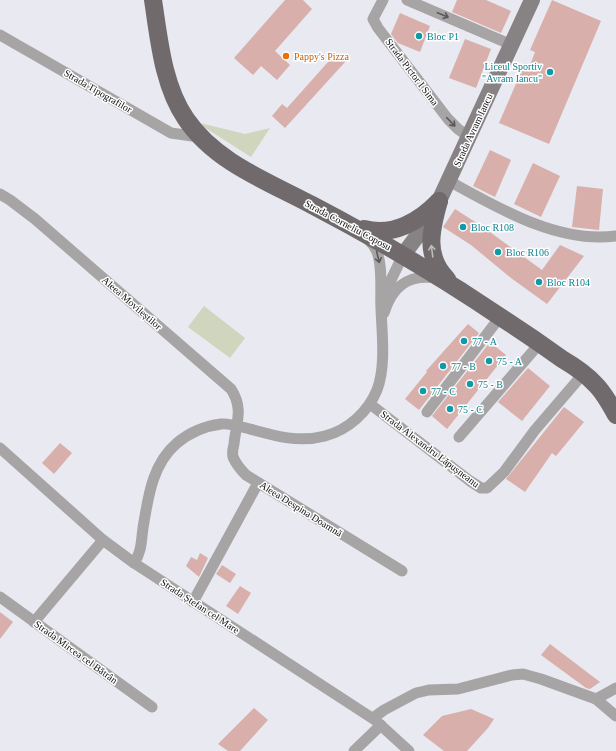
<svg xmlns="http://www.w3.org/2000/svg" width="616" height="751" font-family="Georgia,serif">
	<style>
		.green { fill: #cfd6bd }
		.building { fill: #d8afab }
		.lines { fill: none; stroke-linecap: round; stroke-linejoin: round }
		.street { stroke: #a7a4a5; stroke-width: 11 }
		.secondary { stroke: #878284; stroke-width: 16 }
		.primary { stroke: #706a6c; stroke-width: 18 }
		.oneway { stroke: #5a585a }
		.oneway2 { stroke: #bfbcbd }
		.culture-dot { fill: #0f9aa8; stroke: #fff; stroke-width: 1.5 }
		.food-dot { fill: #e8710a; stroke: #fff; stroke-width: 1.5 }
		.labels { text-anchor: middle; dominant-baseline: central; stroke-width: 3; stroke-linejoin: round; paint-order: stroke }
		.culture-label { font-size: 10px; fill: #0d838f; stroke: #fff; text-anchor: start }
		.food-label { font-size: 10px; fill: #c56008; stroke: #fff; text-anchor: start }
		.street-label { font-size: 10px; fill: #0c0c0e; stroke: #fff }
	</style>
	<rect width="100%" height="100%" fill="#e9e9f1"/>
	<g class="green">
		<polygon points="196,122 245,134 270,128 251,157"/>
		<polygon points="204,306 245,338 230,358 188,327"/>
	</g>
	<g class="building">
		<polygon points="285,0 303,0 312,9 275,51 290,65 277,80 261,66 253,75 234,58"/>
		<polygon points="457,0 486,0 511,11 501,33 452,12"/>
		<polygon points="552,0 601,21 549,144 499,123 525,63 530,65 535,52 530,50"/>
		<polygon points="400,13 430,26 420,52 398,43 391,34"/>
		<polygon points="465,39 491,49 476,88 449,78"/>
		<polygon points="336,53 346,61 285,128 272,116 282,104 287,108"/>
		<polygon points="490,150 511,160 495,197 473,186"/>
		<polygon points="533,163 560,176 541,217 514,204"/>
		<polygon points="577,186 603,189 599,230 572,227"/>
		<polygon points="455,209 483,227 542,270 560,245 584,256 547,304 511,278 471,245 443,227"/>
		<polygon points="468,324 479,333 419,410 405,399 427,372 426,371"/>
		<polygon points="490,342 506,355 447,429 432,416"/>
		<polygon points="528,368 550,386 522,421 498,402"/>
		<polygon points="564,407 584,422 556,456 552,453 525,492 506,479"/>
		<polygon points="60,443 72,453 54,474 42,463"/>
		<polygon points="200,553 208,558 199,577 186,566 191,557 197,560"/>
		<polygon points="222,565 236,574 230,583 216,574"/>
		<polygon points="240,586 251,593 238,614 226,606"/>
		<polygon points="0,612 13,622 0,639"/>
		<polygon points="550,644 600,682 590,689 586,688 541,655"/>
		<polygon points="254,708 268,720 240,751 228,751 218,744"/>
		<polygon points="471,709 494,719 488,728 467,751 444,751 423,735 442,716"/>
	</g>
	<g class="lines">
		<g class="street">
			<polyline points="383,0 373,19 378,28 448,119 458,129 469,137"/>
			<polyline points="407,0 512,45"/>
			<polyline points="0,35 171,133 199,137"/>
			<path d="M449,181c49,27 109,63 167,55"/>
			<path d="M0,194l10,6 25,19 196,170c13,20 5,34 3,55 -1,4 -2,9 -1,13 3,7 8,13 13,18l156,96"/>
			<polyline points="385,299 390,282 403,255"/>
			<path d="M384,313c8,-26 23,-39 52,-35"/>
			<polyline points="370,404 470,481 481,488 487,488 504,472 535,430 583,374"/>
			<polyline points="427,412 500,317"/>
			<polyline points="459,437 540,343"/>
			<polyline points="0,448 103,540 134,563 375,720 409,751"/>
			<path d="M134,563c8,-12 7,-21 9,-35 5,-30 9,-64 34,-85 12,-10 28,-17 44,-19 9,-1 20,3 29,5 25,7 49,14 75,7 23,-6 43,-24 52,-46 9,-23 5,-57 4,-81 -1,-17 2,-42 -4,-57 -2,-5 -5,-9 -9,-13"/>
			<polyline points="0,597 152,707"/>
			<polyline points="193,602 258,483"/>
			<polyline points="34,622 103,540"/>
			<polyline points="596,699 616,688"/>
			<polyline points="373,718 384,710 416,693 429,690 458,689 512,675 523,674 541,679 596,699 616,716"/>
			<polyline points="354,751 381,725"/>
		</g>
		<polyline class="secondary" points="403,255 421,231 439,201 532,0"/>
		<g class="primary">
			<path d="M153,0c6,39 10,86 33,119 29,43 81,62 126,86 67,35 131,73 193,115 20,13 39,26 57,39 12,7 25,16 34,26 8,8 14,19 20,30"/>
			<path d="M439,201c-8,28 -15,55 8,78"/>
			<path d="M364,229c29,8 56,-8 75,-28"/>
		</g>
	</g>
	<defs><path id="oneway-shaft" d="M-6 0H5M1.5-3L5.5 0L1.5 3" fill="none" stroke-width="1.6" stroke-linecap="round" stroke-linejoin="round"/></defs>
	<g class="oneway">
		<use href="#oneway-shaft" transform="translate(443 15) rotate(23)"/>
		<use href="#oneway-shaft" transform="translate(451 122) rotate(46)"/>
		<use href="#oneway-shaft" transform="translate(378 257) rotate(76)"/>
	</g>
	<use class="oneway2" href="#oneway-shaft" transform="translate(432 251) rotate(-98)"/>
	<g class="culture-dot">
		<circle cx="419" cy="36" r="4"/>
		<circle cx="550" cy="72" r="4"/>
		<circle cx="463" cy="227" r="4"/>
		<circle cx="498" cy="252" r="4"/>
		<circle cx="539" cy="282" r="4"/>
		<circle cx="464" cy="341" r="4"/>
		<circle cx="489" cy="361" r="4"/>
		<circle cx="443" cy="366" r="4"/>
		<circle cx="470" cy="384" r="4"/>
		<circle cx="423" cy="391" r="4"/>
		<circle cx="450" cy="409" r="4"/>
	</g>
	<circle class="food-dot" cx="286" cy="56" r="4"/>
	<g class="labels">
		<g class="culture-label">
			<text x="427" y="36">Bloc P1</text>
			<text x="542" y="66" text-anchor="end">Liceul Sportiv<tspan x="542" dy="12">"Avram Iancu"</tspan></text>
			<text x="471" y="227">Bloc R108</text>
			<text x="506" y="252">Bloc R106</text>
			<text x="547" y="282">Bloc R104</text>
			<text x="472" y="341">77 - A</text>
			<text x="497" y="361">75 - A</text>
			<text x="451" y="366">77 - B</text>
			<text x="478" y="384">75 - B</text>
			<text x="431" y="391">77 - C</text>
			<text x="458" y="409">75 - C</text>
		</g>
		<g class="food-label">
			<text x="294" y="56">Pappy's Pizza</text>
		</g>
		<g class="street-label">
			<text transform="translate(412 72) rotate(53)">Strada Pictor I Sima</text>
			<text transform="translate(98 91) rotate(30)">Strada Tipografilor</text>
			<text transform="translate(473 130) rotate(-65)">Strada Avram Iancu</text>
			<text transform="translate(348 225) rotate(28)">Strada Corneliu Coposu</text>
			<text transform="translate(132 303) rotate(41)">Aleea Movileștilor</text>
			<text transform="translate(430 449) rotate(37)">Strada Alexandru Lăpușneanu</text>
			<text transform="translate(301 509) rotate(32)">Aleea Despina Doamnă</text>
			<text transform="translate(200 606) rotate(33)">Strada Ștefan cel Mare</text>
			<text transform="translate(76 652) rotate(36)">Strada Mircea cel Bătrân</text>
		</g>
	</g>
</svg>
